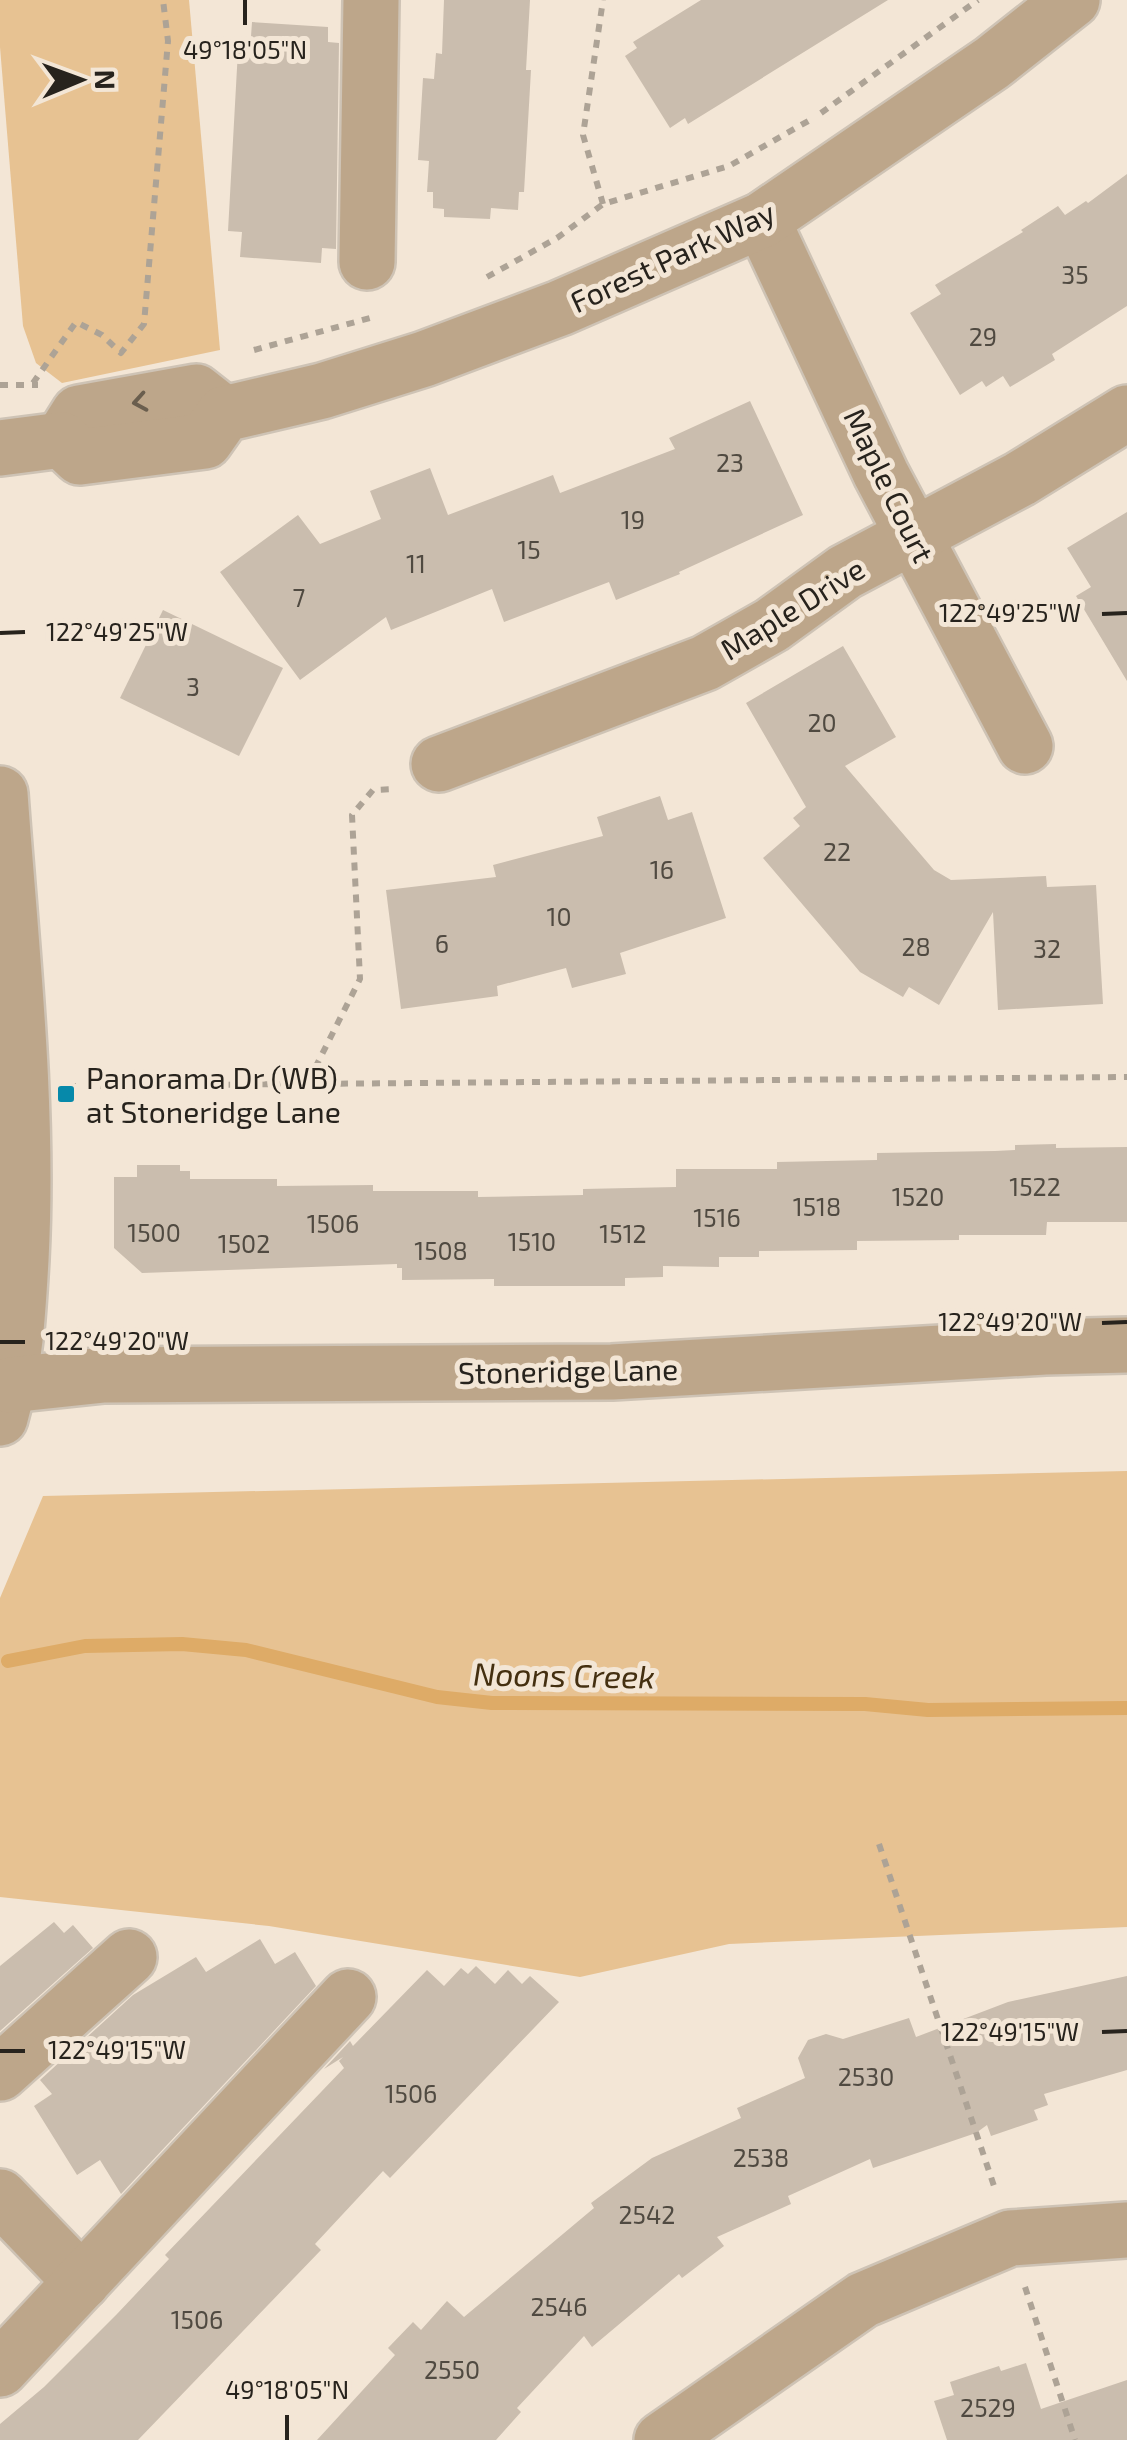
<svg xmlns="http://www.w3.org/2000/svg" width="1127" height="2440" font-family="'Exo 2',sans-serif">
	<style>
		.green { fill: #e7c292 }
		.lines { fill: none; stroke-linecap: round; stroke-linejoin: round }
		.stream { stroke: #deab67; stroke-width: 14 }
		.building { fill: #cabdae }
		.minor-casing { stroke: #cec3b5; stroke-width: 60 }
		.path { stroke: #ada396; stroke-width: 6; stroke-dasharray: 8 8; stroke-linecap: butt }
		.minor { stroke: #bda68a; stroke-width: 55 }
		.oneway { stroke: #6a5e4e }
		.ticks { fill: none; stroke: #27231d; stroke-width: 4 }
		.poi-dot { fill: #0689aa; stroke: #f3e6d6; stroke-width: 4 }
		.labels { text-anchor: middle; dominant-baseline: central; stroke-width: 10; stroke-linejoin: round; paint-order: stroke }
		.number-label { font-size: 25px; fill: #504a41 }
		.street-label { font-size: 30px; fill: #27231d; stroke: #f3e6d6 }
		.poi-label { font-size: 30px; fill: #27231d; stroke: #f3e6d6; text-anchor: start }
		.water-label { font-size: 32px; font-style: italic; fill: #442f10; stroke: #f3e6d6 }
		.ticks-label { font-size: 25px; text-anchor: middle; fill: #27231d; stroke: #f3e6d6; stroke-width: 10; stroke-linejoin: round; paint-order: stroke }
	</style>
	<rect width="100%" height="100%" fill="#f3e6d6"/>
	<g class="green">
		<polygon points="0,0 189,0 220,350 62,383 36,363 23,326 0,47"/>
		<polygon points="1127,1471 1127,1927 729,1944 580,1977 269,1926 0,1897 0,1598 43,1496"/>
	</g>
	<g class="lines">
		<polyline class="stream" points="8,1661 85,1646 182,1644 246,1650 437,1697 492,1703 865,1704 928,1710 1127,1708"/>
	</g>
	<g class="building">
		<polygon points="444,0 530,0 526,70 531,70 524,192 519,192 518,210 491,208 490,219 444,217 444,209 433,208 433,192 427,192 429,161 418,160 423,78 434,79 436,53 442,54"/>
		<polygon points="701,0 888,0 688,124 685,118 670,128 625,56 637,48 633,42"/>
		<polygon points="252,22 328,27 328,42 339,43 336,249 322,248 321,263 240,257 242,232 228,231 238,50 250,51"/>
		<polygon points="1127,174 1127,306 1052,354 1055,360 1010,387 1003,376 986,387 982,381 960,395 910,313 941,294 935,285 1023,232 1021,230 1058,206 1065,215 1086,201 1088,203"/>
		<polygon points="750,401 803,515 679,572 680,574 616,600 609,582 504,622 492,589 391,630 386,617 300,680 220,572 298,515 320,544 381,519 370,491 430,468 448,515 553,475 560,493 675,449 669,438"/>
		<polygon points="1127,512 1127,681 1076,596 1091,587 1067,548"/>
		<polygon points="163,610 283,668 239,756 120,698"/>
		<polygon points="843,646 896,737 845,766 934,870 951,880 1046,876 1047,887 1096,885 1103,1004 998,1010 993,912 939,1005 909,987 903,997 860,972 763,858 800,826 793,818 806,807 746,703"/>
		<polygon points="660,796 668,820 692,812 726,918 620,953 626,974 572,988 566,968 497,986 498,996 401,1009 386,890 496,877 493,865 603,836 597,817"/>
		<polygon points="1056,1144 1056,1148 1127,1147 1127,1222 1047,1222 1046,1235 959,1235 959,1240 857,1241 857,1250 759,1251 759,1257 719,1257 719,1267 663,1266 663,1277 625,1278 625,1286 494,1286 494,1279 402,1280 402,1268 397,1268 397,1264 142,1273 114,1248 114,1177 137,1177 137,1165 180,1165 180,1171 190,1171 190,1179 277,1179 277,1186 373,1185 373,1191 478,1191 478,1197 583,1195 583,1189 676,1187 676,1169 777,1169 777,1162 877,1160 877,1153 995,1151 1015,1150 1015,1145"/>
		<polygon points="54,1922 64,1933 73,1925 93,1948 0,2031 0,1966"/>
		<polygon points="260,1939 275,1964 295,1952 316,1986 121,2194 100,2160 77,2175 34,2106 52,2094 40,2080 133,1995 196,1957 206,1972"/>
		<polygon points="476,1966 495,1984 508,1970 522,1984 530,1976 559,2002 390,2178 383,2171 315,2244 321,2250 138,2440 0,2440 0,2424 44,2387 117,2314 169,2259 165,2255 344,2068 339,2061 343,2057 324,2069 350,2041 353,2046 427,1970 444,1986 461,1968 468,1974"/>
		<polygon points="1127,1976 1127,2070 1044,2094 1048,2105 1034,2110 1038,2120 991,2136 987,2125 976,2133 873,2168 870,2159 788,2196 791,2204 717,2237 724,2246 682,2278 679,2274 592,2347 584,2336 517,2408 521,2412 496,2440 317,2440 395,2355 388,2348 413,2322 421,2330 447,2301 464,2317 594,2208 591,2203 652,2158 741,2118 737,2108 805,2078 798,2058 808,2040 826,2034 843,2039 909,2018 916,2037 1008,2002"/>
		<polygon points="1026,2363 1041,2409 1127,2380 1127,2440 947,2440 934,2401 954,2395 950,2382 999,2366 1001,2371"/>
	</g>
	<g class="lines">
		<defs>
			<g id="minor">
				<polyline points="762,220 881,474 1025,746"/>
				<polyline points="367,262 371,0"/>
				<polyline points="62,440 79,413 196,392 224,414"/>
				<polyline points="0,448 62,440 80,457 205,441 224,414 322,391 424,359 560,308 762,220 992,63 1072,0"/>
				<polyline points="439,764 705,663 772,625 845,572 1020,479 1127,413"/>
				<path d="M0,794c11,154 29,310 21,465 -3,54 -6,107 -21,159"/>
				<polyline points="10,1385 104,1375 612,1372 1045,1347 1127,1345"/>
				<polyline points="0,2073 129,1957"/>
				<polyline points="0,2197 82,2282"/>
				<polyline points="0,2369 348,1997"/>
				<polyline points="662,2440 863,2300 1010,2238 1127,2230"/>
			</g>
		</defs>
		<use href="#minor" class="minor-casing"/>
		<g class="path">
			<polyline points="821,113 978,0"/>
			<polyline points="603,204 583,135 603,0"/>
			<polyline points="487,277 557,238 603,204 729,166 810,120"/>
			<polyline points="254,350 377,316"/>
			<polyline points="33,383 76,322 102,335 121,353 144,324 168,41 163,0"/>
			<polyline points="0,385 38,385"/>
			<polyline points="308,1082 360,979 352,815 373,790 394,789"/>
			<polyline points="68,1086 1127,1077"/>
			<polyline points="879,1844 995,2189"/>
			<polyline points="1025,2287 1075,2440"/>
		</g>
		<use href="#minor" class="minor"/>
	</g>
	<defs><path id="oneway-chevron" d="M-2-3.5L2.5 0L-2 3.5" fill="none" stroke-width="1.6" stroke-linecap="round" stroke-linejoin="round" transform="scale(2.5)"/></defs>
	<use class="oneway" href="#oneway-chevron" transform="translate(140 402) rotate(170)"/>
	<path class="ticks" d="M245,0v25M1102,614l25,-1M0,633l25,-1M1102,1323l25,-1M0,1342h25M1102,2032l25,-1M0,2051h25M287,2415v25"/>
	<rect class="poi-dot" x="56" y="1084" width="20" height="20" rx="5"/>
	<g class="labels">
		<g class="number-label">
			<text x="1075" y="274">35</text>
			<text x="983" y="336">29</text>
			<text x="730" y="462">23</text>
			<text x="633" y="519">19</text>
			<text x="529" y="549">15</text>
			<text x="416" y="563">11</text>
			<text x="299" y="597">7</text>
			<text x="193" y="686">3</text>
			<text x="822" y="722">20</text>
			<text x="837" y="851">22</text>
			<text x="662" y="869">16</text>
			<text x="559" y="916">10</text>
			<text x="442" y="943">6</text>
			<text x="916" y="946">28</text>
			<text x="1047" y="948">32</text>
			<text x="1035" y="1186">1522</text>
			<text x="918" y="1196">1520</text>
			<text x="817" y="1206">1518</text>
			<text x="717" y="1217">1516</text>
			<text x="333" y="1223">1506</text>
			<text x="154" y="1232">1500</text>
			<text x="623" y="1233">1512</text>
			<text x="532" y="1241">1510</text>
			<text x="244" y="1243">1502</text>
			<text x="441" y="1250">1508</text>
			<text x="866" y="2076">2530</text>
			<text x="411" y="2093">1506</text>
			<text x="761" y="2157">2538</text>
			<text x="647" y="2214">2542</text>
			<text x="559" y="2306">2546</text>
			<text x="197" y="2319">1506</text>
			<text x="452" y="2369">2550</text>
			<text x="988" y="2407">2529</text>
		</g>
		<g class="street-label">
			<text transform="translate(672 256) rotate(-25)">Forest Park Way</text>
			<text transform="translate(890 485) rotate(64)">Maple Court</text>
			<text transform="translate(792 608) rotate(-32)">Maple Drive</text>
			<text transform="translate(568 1370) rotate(-1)">Stoneridge Lane</text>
		</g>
		<g class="poi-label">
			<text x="86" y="1077">Panorama Dr (WB)<tspan x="86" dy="34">at Stoneridge Lane</tspan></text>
		</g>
		<g class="water-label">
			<text transform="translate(564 1674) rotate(1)">Noons Creek</text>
		</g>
	</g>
	<g class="ticks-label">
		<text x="245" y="59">49°18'05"N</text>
		<text x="1010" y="622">122°49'25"W</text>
		<text x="117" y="641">122°49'25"W</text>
		<text x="1010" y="1331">122°49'20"W</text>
		<text x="117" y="1350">122°49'20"W</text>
		<text x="1010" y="2041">122°49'15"W</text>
		<text x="117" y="2059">122°49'15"W</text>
		<text x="287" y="2399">49°18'05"N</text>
	</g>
	<g transform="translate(80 80) rotate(89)" stroke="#f3e6d6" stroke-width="8" paint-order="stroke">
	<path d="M0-8L18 38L0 25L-18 38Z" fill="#27231d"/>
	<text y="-15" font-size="28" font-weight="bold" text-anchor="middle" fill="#27231d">N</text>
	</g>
</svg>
